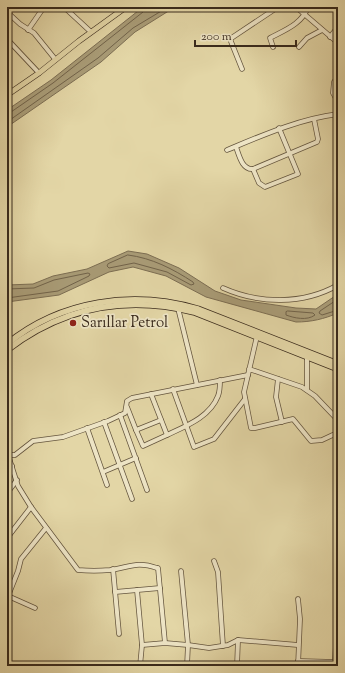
<svg xmlns="http://www.w3.org/2000/svg" width="345" height="673" font-family="'Sorts Mill Goudy',serif">
	<style>
		.water { fill: #a99c77; stroke: #7c6e53 }
		.lines { fill: none; stroke-linecap: round; stroke-linejoin: round }
		.shore { stroke: #71634a; stroke-width: 1 }
		.minor-casing { stroke: #64553e; stroke-width: 5.5 }
		.major-casing { stroke: #392a1c; stroke-width: 6 }
		.highway-casing { stroke: #392a1c; stroke-width: 7 }
		.minor { stroke: #ede4c5; stroke-width: 4 }
		.major { stroke: #e3d6a6; stroke-width: 5 }
		.highway { stroke: #e3d6a6; stroke-width: 5.5 }
		.poi-dot { fill: #8f2418; stroke: #ede4c5; stroke-width: 1.5 }
		.labels { text-anchor: middle; dominant-baseline: central; stroke-width: 3.5; stroke-linejoin: round; paint-order: stroke }
		.poi-label { font-size: 15px; fill: #392a1c; stroke: #ede4c5; text-anchor: start }
	</style>
	<rect width="100%" height="100%" fill="#e3d6a6"/>
	<filter id="stains"><feTurbulence type="fractalNoise" baseFrequency=".005" numOctaves="4"/><feColorMatrix values="0 0 0 0 .2 0 0 0 0 .09 0 0 0 0 .02 0 0 0 .5 -.17"/></filter>
	<radialGradient id="worn" r=".72"><stop offset=".6" stop-color="#630" stop-opacity="0"/><stop offset="1" stop-color="#630" stop-opacity=".3"/></radialGradient>
	<g class="water">
		<polygon points="143,7 175,7 135,32 101,62 7,127 7,110 51,80"/>
		<path d="M128,251l19,3 32,14 36,23 26,9 55,8 20,1 22,-15v19c-14,6 -27,9 -42,9l-90,-25 -40,-21 -33,-9 -24,5 -50,23 -52,7v-17l26,-1 20,-8 34,-7z"/>
	</g>
	<g class="lines">
		<g class="shore">
			<polyline points="7,113 11,112 53,83 143,12 145,7"/>
			<polyline points="7,122 98,58 133,28 168,7"/>
			<path d="M128,255c24,3 45,14 65,27l1,2 -3,1 -24,-13 -33,-9 -25,5 -2,-2 1,-2z"/>
			<polyline points="7,289 34,288 54,280 88,273 90,274 89,276 58,291 7,298"/>
			<polyline points="338,299 320,311 319,313 322,315 338,310"/>
			<path d="M288,311l25,2 2,2c-8,6 -21,3 -29,0v-3z"/>
		</g>
		<defs>
			<g id="minor">
				<polyline points="64,7 91,32"/>
				<polyline points="296,7 338,43"/>
				<polyline points="7,12 20,24 34,33 55,59"/>
				<polyline points="28,30 44,7"/>
				<polyline points="330,37 338,27"/>
				<polyline points="7,39 39,73"/>
				<path d="M273,47l-3,-9c15,-8 32,-14 38,-31"/>
				<polyline points="299,47 307,38 322,30"/>
				<polyline points="242,69 230,39 278,7"/>
				<polyline points="338,77 334,82 333,93 338,102"/>
				<path d="M236,147c3,8 6,23 17,22l64,-27 1,-3 -4,-20"/>
				<path d="M227,150c36,-15 72,-31 111,-36"/>
				<polyline points="253,169 259,183 265,187 298,174 279,128"/>
				<path d="M223,288c36,16 80,17 115,-3"/>
				<polyline points="178,308 197,385"/>
				<polyline points="249,369 302,387 315,396 336,418 337,433 322,440 311,441 293,419 255,428 251,428 244,392 257,336"/>
				<polyline points="278,379 276,397 282,422"/>
				<polyline points="173,389 194,447 214,439 245,399"/>
				<polyline points="307,390 307,357"/>
				<path d="M151,394l16,41c19,-9 43,-18 51,-39 2,-5 2,-11 2,-16"/>
				<polyline points="127,407 136,430 161,420"/>
				<polyline points="120,415 147,490"/>
				<polyline points="104,422 132,499"/>
				<polyline points="87,428 107,485"/>
				<polyline points="136,430 143,446 167,435"/>
				<polyline points="7,455 15,455 33,441 63,437 108,421 125,413 127,401 132,398 248,375"/>
				<path d="M7,456l2,2 9,28 13,21 47,63c10,1 22,1 32,0 20,-3 27,-9 47,-2"/>
				<polyline points="103,472 136,458"/>
				<polyline points="7,473 12,466"/>
				<polyline points="7,493 17,480"/>
				<polyline points="7,527 12,531"/>
				<polyline points="7,538 31,507"/>
				<polyline points="214,561 218,572 223,646"/>
				<polyline points="158,568 165,643"/>
				<polyline points="113,569 119,634"/>
				<polyline points="181,571 188,645 187,666"/>
				<polyline points="137,590 142,645 140,666"/>
				<polyline points="115,592 160,588"/>
				<polyline points="7,604 8,596 7,595"/>
				<polyline points="35,608 8,596 18,571 21,559 46,528"/>
				<polyline points="7,634 9,635 7,638"/>
				<polyline points="142,645 165,643 188,645 209,648 228,645 238,640 298,645"/>
				<polyline points="298,661 335,662 338,606"/>
				<polyline points="237,666 238,640"/>
				<polyline points="298,666 300,619 298,599"/>
			</g>
			<polyline id="major" points="7,95 39,73 79,41 126,7"/>
			<g id="highway">
				<path d="M7,344c54,-44 126,-54 191,-35l140,55"/>
				<path d="M7,350c56,-43 119,-55 187,-38l144,57"/>
			</g>
		</defs>
		<use href="#minor" class="minor-casing"/>
		<use href="#major" class="major-casing"/>
		<use href="#highway" class="highway-casing"/>
		<use href="#minor" class="minor"/>
		<use href="#major" class="major"/>
		<use href="#highway" class="highway"/>
	</g>
	<circle class="poi-dot" cx="73" cy="323" r="4"/>
	<g class="labels">
		<g class="poi-label">
			<text x="81" y="323">Sarıllar Petrol</text>
		</g>
	</g>
	<rect width="345" height="673" fill="none" stroke="#e3d6a6" stroke-width="24"/>
	<rect x="8" y="8" width="329" height="657" fill="none" stroke="#392a1c" stroke-width="2"/>
	<rect x="12" y="12" width="321" height="649" fill="none" stroke="#392a1c"/>
	<path d="M195 40v6h101v-6" fill="none" stroke="#392a1c" stroke-width="2"/>
	<text x="201" y="40" font-size="12" fill="#392a1c" stroke="#ede4c5" stroke-width="3" paint-order="stroke">200 m</text>
	<rect width="100%" height="100%" filter="url(#stains)"/>
	<rect width="100%" height="100%" fill="url(#worn)"/>
</svg>
